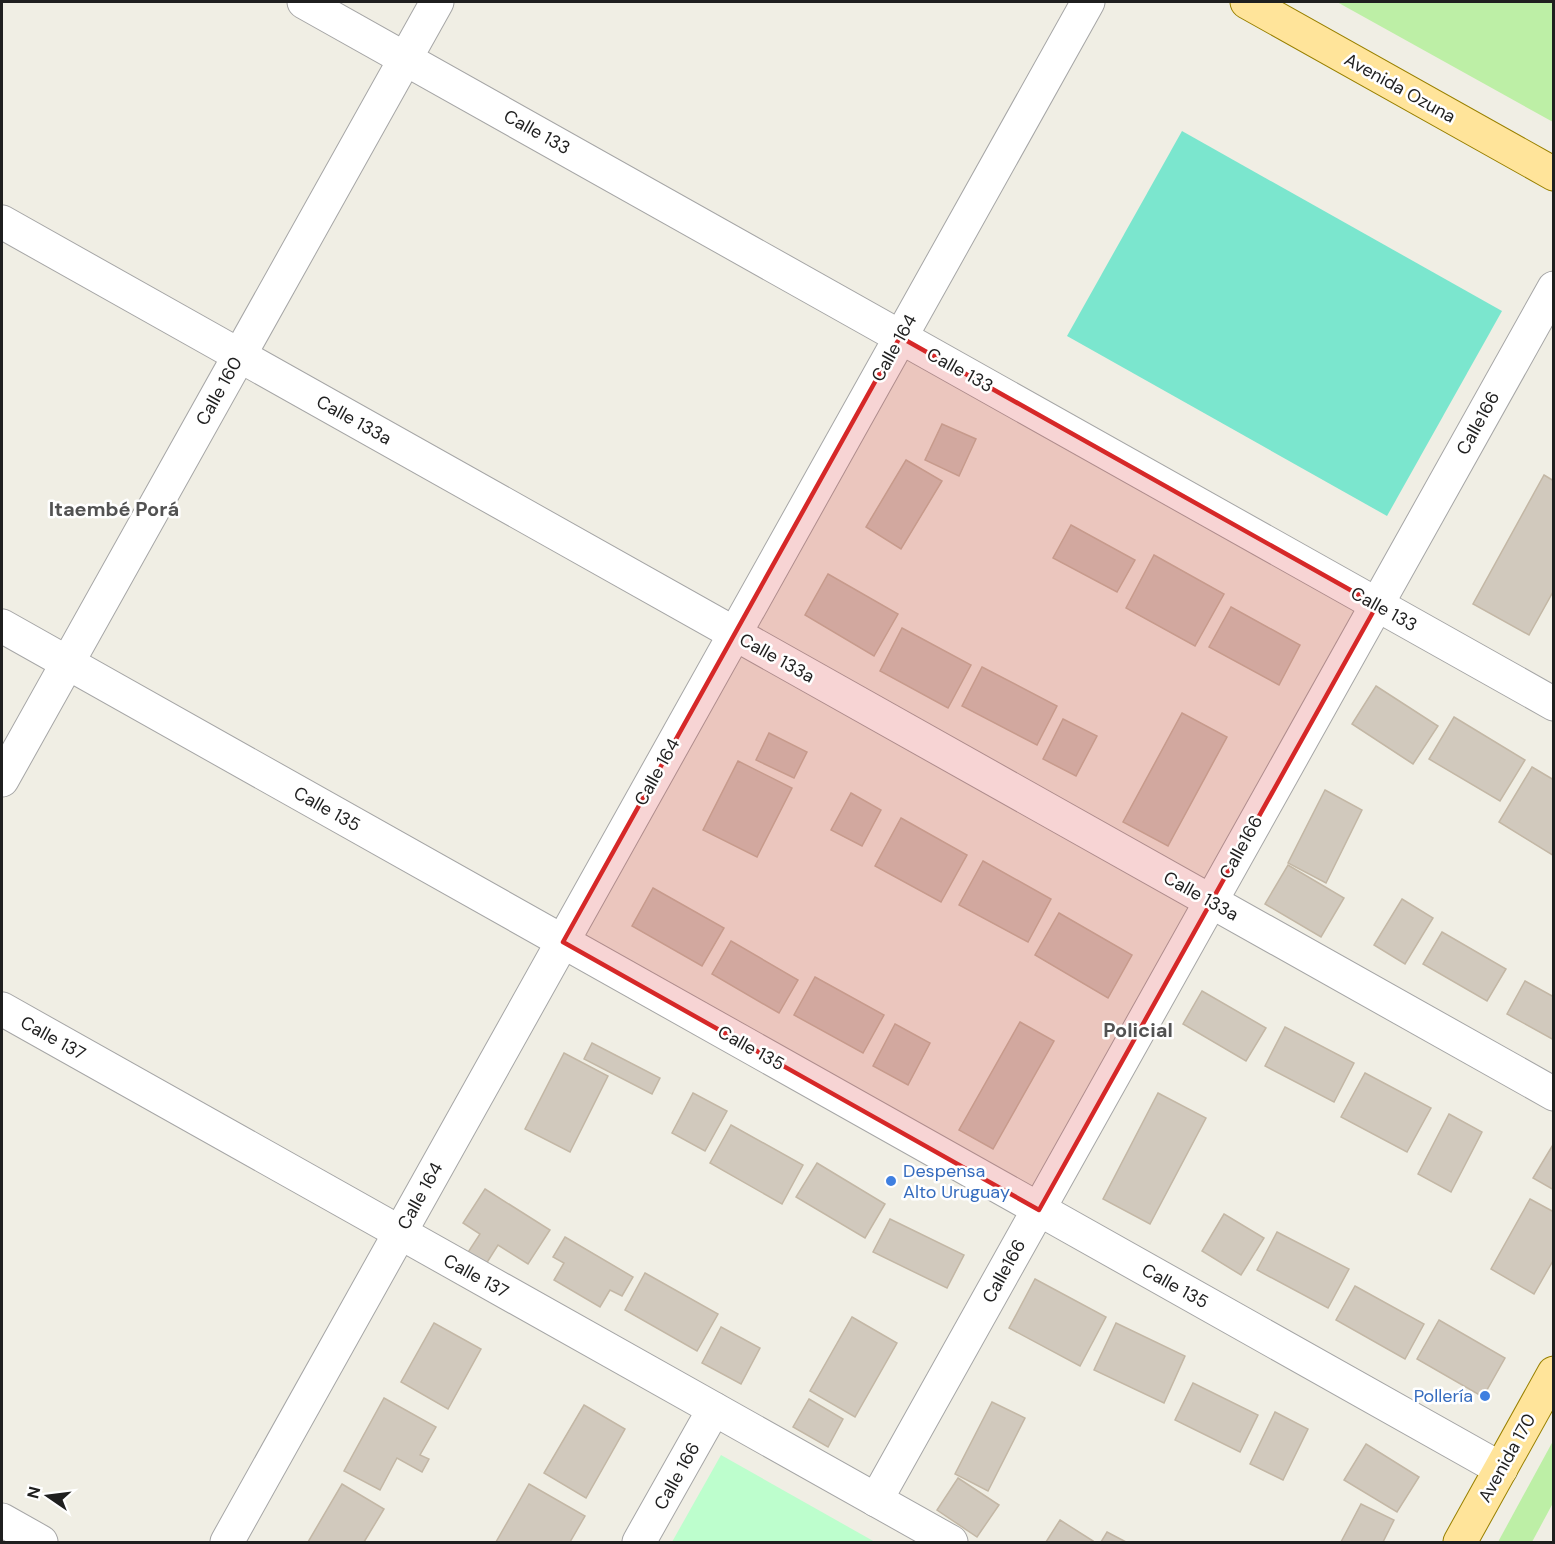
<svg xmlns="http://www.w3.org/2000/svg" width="1555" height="1544" font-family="'DM Sans',sans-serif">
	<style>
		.grass { fill: #bdefa6 }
		.park { fill: #bdfecd }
		.pitch { fill: #7be6ce }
		.building { fill: #d1c9bd; stroke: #c3b7a5; stroke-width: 1.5 }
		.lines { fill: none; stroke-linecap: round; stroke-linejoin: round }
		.minor-casing { stroke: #a6a6a6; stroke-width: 35 }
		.major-casing { stroke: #998000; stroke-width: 35 }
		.minor { stroke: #fff; stroke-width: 33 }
		.major { stroke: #ffe49a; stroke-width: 33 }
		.marked { fill: #d62828; fill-opacity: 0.2; stroke: #d62828; stroke-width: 4.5; stroke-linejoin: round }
		.shop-dot { fill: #3f7fe0; stroke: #fff; stroke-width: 2 }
		.labels { text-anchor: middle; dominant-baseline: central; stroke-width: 5; stroke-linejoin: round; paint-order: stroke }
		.street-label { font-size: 18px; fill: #1f1f1f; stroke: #fff }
		.shop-label { font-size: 18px; fill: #366cbe; stroke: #fff; text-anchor: start }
		.neighbourhood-label { font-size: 20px; font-weight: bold; fill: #525252; stroke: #fff }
	</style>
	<rect width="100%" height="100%" fill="#f0eee4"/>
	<g class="grass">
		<polygon points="1337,2 1553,2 1553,122"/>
		<polygon points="1553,1441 1553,1503 1532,1542 1498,1542"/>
	</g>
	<polygon class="park" points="721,1455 875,1542 672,1542"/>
	<polygon class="pitch" points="1182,131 1502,311 1387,516 1067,336"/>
	<g class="building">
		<polygon points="942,424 976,439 959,476 925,460"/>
		<polygon points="906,460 942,481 901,549 866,527"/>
		<polygon points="1544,475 1554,481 1554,590 1529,635 1473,604"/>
		<polygon points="1071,525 1135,560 1117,592 1053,558"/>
		<polygon points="1154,555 1224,594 1195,646 1126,608"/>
		<polygon points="828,574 898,614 874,656 805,615"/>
		<polygon points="1231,607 1300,645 1279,685 1209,647"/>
		<polygon points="902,628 971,665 948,708 880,671"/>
		<polygon points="982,667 1057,706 1037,745 962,706"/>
		<polygon points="1376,686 1438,726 1413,764 1352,724"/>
		<polygon points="1182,713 1227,737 1168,846 1123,822"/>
		<polygon points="1454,717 1525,760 1500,801 1429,759"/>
		<polygon points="1063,719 1097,736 1076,776 1043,759"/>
		<polygon points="769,733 807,752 794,778 756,760"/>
		<polygon points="738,761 792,788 757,857 703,830"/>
		<polygon points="1532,767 1554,780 1554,856 1499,822"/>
		<polygon points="1325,790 1362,810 1326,883 1288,863"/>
		<polygon points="851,793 881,810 862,846 831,830"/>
		<polygon points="901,818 967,855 941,902 875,866"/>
		<polygon points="983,861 1051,899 1028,942 959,905"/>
		<polygon points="1288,865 1344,898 1321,937 1265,904"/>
		<polygon points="653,888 724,928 702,966 632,926"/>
		<polygon points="1402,899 1433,918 1405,964 1374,945"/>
		<polygon points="1059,913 1132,955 1108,998 1035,955"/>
		<polygon points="1442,932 1506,969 1487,1001 1423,964"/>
		<polygon points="731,941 798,980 779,1013 712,974"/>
		<polygon points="815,977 884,1015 863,1053 794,1015"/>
		<polygon points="1525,981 1554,997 1554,1040 1507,1014"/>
		<polygon points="1202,991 1266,1028 1246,1061 1183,1024"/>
		<polygon points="1020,1022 1054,1041 993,1149 959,1130"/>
		<polygon points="895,1024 930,1043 908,1085 873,1066"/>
		<polygon points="1285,1027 1354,1063 1334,1102 1265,1066"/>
		<polygon points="592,1043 660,1078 652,1094 584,1059"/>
		<polygon points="564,1053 608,1076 570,1152 525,1129"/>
		<polygon points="1365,1073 1431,1108 1407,1152 1341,1117"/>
		<polygon points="693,1093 727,1111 705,1151 672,1133"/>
		<polygon points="1158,1093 1206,1118 1150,1224 1103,1199"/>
		<polygon points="1449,1114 1482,1132 1451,1192 1418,1174"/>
		<polygon points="731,1125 803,1165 782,1204 710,1163"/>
		<polygon points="1554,1143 1554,1190 1533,1178"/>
		<polygon points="817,1163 885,1204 865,1238 796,1197"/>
		<polygon points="485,1189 550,1230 528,1264 498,1245 481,1272 463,1260 480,1234 463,1223"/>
		<polygon points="1530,1199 1554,1212 1554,1259 1534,1294 1491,1269"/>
		<polygon points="1224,1214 1264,1238 1241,1275 1202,1251"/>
		<polygon points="890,1219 964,1255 947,1288 873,1252"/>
		<polygon points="1277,1232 1349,1269 1328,1308 1257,1270"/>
		<polygon points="565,1237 633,1277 622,1296 610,1290 600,1307 554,1280 564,1263 553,1257"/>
		<polygon points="645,1273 718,1314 697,1351 625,1310"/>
		<polygon points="1035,1279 1106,1317 1080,1366 1009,1328"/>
		<polygon points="1355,1286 1424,1324 1405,1359 1336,1320"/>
		<polygon points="852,1317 897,1343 855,1417 810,1391"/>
		<polygon points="1439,1320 1505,1358 1483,1397 1417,1359"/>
		<polygon points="434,1323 481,1349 448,1409 401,1382"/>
		<polygon points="1116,1323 1185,1356 1164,1403 1094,1370"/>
		<polygon points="721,1327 760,1348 741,1384 702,1363"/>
		<polygon points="1193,1383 1258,1415 1240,1452 1175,1420"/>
		<polygon points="384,1398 436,1427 420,1455 429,1459 422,1472 397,1458 380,1490 344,1471"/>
		<polygon points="809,1399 843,1419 828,1447 793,1427"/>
		<polygon points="992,1402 1025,1418 988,1491 955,1474"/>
		<polygon points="584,1405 625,1429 586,1498 544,1473"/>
		<polygon points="1275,1412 1308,1429 1283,1480 1250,1464"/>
		<polygon points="1366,1444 1419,1477 1397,1512 1344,1480"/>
		<polygon points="958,1478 999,1505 977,1537 937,1510"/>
		<polygon points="342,1484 384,1509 364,1542 308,1542"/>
		<polygon points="529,1484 585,1516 570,1542 496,1542"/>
		<polygon points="1361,1504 1394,1520 1383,1542 1341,1542"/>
		<polygon points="1060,1520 1093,1541 1092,1542 1046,1542"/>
		<polygon points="1107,1532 1126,1542 1101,1542"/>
	</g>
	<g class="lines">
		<defs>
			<g id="minor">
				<polyline points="304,2 1554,704"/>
				<polyline points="2,222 1554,1094"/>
				<polyline points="2,626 1501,1469"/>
				<polyline points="2,780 437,2"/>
				<polyline points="2,1009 951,1542"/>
				<polyline points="876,1500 1554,288"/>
				<polyline points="2,1520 41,1542"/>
				<polyline points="227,1542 1088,2"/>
				<polyline points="639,1542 714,1409"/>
			</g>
			<g id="major">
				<polyline points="1247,2 1554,174"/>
				<polyline points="1460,1542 1554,1373"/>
			</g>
		</defs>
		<use href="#minor" class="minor-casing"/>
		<use href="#major" class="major-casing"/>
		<use href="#minor" class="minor"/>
		<use href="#major" class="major"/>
	</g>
	<path class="marked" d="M900,337l477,268 -338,605 -476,-268z"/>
	<g class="shop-dot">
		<circle cx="891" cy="1181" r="6"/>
		<circle cx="1485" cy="1396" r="6"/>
	</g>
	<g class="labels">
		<g class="street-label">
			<text transform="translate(1400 88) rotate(29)">Avenida Ozuna</text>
			<text transform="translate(537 132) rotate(29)">Calle 133</text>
			<text transform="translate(894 348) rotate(-61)">Calle 164</text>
			<text transform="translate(960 370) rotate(29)">Calle 133</text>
			<text transform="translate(219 391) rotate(-61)">Calle 160</text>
			<text transform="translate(354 420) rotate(29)">Calle 133a</text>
			<text transform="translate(1478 423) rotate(-61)">Calle166</text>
			<text transform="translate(1384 609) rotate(29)">Calle 133</text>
			<text transform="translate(777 658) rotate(29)">Calle 133a</text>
			<text transform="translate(657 772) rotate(-61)">Calle 164</text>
			<text transform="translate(327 809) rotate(29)">Calle 135</text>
			<text transform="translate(1241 847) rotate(-61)">Calle166</text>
			<text transform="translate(1201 896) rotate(29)">Calle 133a</text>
			<text transform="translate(53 1038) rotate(29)">Calle 137</text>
			<text transform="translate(751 1048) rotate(29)">Calle 135</text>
			<text transform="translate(420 1196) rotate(-61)">Calle 164</text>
			<text transform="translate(1004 1271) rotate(-61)">Calle166</text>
			<text transform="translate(476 1276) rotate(29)">Calle 137</text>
			<text transform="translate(1175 1286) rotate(29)">Calle 135</text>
			<text transform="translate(1507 1458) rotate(-61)">Avenida 170</text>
			<text transform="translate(677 1476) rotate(-61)">Calle 166</text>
		</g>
		<g class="shop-label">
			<text x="903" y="1171">Despensa<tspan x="903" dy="21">Alto Uruguay</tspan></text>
			<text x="1473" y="1396" text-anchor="end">Pollería</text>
		</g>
		<g class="neighbourhood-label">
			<text x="114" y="509">Itaembé Porá</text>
			<text x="1138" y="1030">Policial</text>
		</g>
	</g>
	<rect width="1555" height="1544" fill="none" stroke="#1f1f1f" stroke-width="6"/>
	<g transform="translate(48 1496) rotate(284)" stroke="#ffffff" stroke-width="4.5" paint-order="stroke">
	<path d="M0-4.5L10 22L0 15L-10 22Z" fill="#1f1f1f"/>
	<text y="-9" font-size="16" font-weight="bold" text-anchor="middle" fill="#1f1f1f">N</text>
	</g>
</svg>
